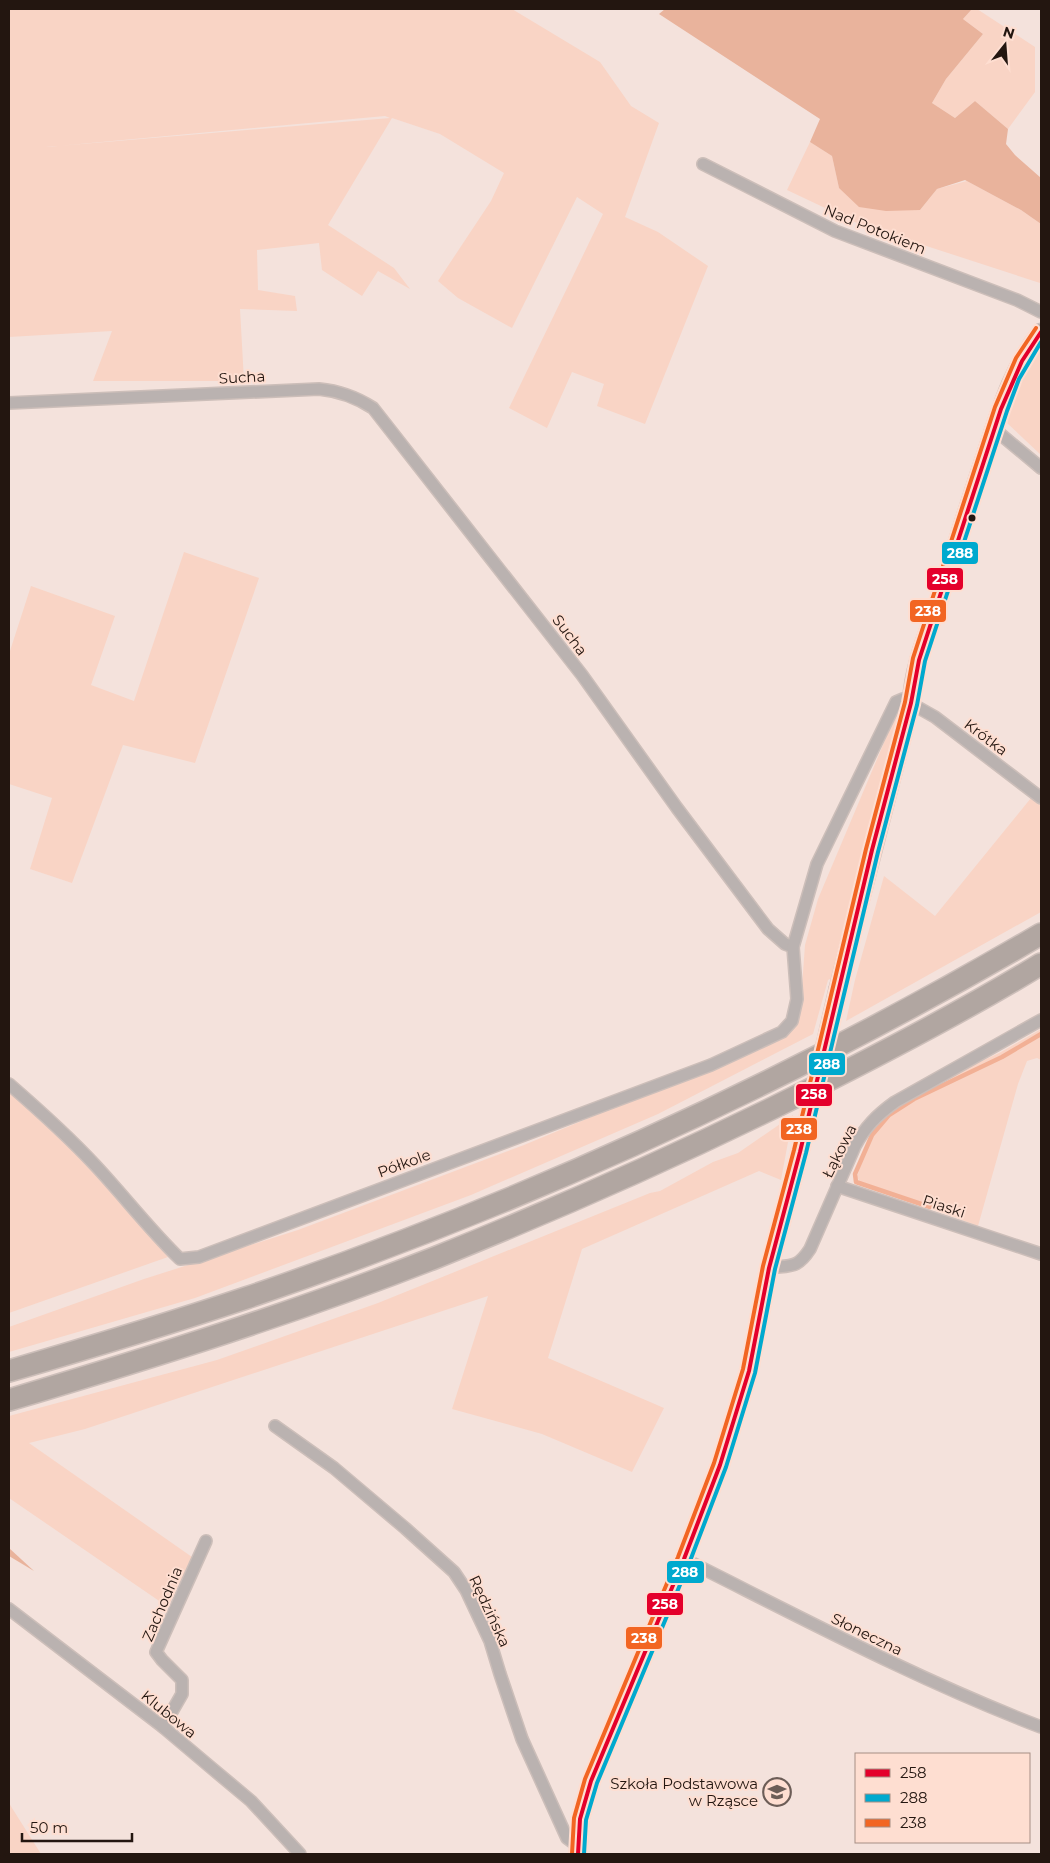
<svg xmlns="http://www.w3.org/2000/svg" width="1050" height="1863" font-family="Montserrat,sans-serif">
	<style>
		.green { fill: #f9d4c5; fill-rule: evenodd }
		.forest { fill: #e9b39c }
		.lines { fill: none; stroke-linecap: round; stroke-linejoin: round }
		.stream { stroke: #f2b095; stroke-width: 4.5 }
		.street-casing { stroke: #ccbeb9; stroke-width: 14 }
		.secondary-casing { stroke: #ccbeb9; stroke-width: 19 }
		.highway-casing { stroke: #ccbeb9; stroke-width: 24 }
		.street { stroke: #bab2b0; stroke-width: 11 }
		.secondary { stroke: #b2a9a5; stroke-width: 16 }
		.highway { stroke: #b1a6a1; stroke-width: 21 }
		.secondary-bridge-casing { stroke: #ccbeb9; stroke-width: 19; stroke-linecap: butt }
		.secondary-bridge { stroke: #b2a9a5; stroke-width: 16 }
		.bus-1-casing { stroke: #feded1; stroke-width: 8 }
		.bus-2-casing { stroke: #feded1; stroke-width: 8 }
		.bus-3-casing { stroke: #feded1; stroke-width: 8 }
		.bus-1 { stroke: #e4002b; stroke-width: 4 }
		.bus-2 { stroke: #00a9ce; stroke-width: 4 }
		.bus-3 { stroke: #f26522; stroke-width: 4 }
		.bus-dot { fill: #231610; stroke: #feded1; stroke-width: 2 }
		.labels { text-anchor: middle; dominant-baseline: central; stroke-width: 4; stroke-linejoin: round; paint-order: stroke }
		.street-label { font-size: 15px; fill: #231610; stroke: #feded1 }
		.poi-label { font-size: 15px; fill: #231610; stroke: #feded1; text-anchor: end }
		.line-badge { stroke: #feded1; stroke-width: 2 }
		.badge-label { font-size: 14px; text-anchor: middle; font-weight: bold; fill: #fff }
	</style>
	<rect width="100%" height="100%" fill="#f4e2dc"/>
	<g class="green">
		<path d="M9,9h503l88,53 31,44 28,17 -34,94 33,15 50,34 -63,158 -48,-18 7,-22 -32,-12 -25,56 -38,-20 94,-194 -26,-17 -65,131 -54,-30 -20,-17 53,-80 13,-28 -64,-39 -48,-16 -64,107 66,43 16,21 -32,-18 -16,25 -40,-26 -3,-27 -62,7 1,40 37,6 2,15 -57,-2 4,72h-151l19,-50 -103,6zM385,116l5,2 -344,29h1z"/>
		<polygon points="972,9 977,9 1035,47 1035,92 1008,129 975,101 955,118 932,103 946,79 983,34 963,19"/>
		<polygon points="810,142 832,156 839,188 920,210 937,189 967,181 1021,210 1041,224 1040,283 859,224 787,190"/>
		<polygon points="1041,347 1041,455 1007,423 1013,396"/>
		<polygon points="184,552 259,578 195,763 123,745 72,883 30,869 52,798 9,784 9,654 31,586 115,616 91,685 134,701"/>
		<polygon points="899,707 899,717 835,976 828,980 813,1034 658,1114 471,1195 195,1298 9,1352 9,1327 144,1279 298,1230 524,1145 788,1035 796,1021 801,1000 805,945 818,899"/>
		<polygon points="1031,798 1041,806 1041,912 846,1021 855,980 884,876 935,916"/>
		<polygon points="1041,1029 1041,1060 1037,1058 1027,1061 1018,1084 978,1226 860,1182 857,1177 868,1141 878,1126 894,1107 942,1080 1001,1052"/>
		<polygon points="9,1091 42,1119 95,1171 168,1257 9,1313"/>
		<polygon points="793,1115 781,1180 759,1171 582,1249 548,1358 664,1408 632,1472 542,1434 452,1409 488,1296 85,1429 29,1443 192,1557 168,1607 9,1498 9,1416 217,1360 378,1303 650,1193 660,1191 713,1162 738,1153"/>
		<polygon points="9,1803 12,1808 41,1854 9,1854"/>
	</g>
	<g class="forest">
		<polygon points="665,9 972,9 963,19 983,34 946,79 932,103 955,118 975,101 1008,129 1006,144 1015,155 1041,178 1041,224 1021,210 965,180 937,189 920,210 886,211 859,207 839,188 832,156 810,142 820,119 659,14"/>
		<polygon points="9,1548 34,1571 9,1556"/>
	</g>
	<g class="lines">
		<polyline class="stream" points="930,1207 856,1182 855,1174 872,1135 889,1115 914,1099 1002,1057 1041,1034"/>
		<defs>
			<g id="street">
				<polyline points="703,164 835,231 1017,300 1041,312"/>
				<path d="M9,403l310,-14c21,2 37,8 54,19l209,267 95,133 91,121 17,15 8,3"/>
				<polyline points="993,428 1041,468"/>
				<path d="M9,1084c30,26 59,52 86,81 29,31 55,65 85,94l19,-2 512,-192 71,-33 10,-11 5,-22 -4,-52 24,-83 79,-162 7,-3 32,18 106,81"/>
				<polyline points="837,1186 1041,1254"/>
				<path d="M769,1268c22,-3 28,1 41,-19l45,-103c10,-19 22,-31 40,-44l146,-82"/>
				<polyline points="275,1426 334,1468 405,1528 454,1572 466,1590 490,1641 500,1674 522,1739 567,1838 578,1846"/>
				<path d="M684,1559c118,59 234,121 357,168"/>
				<polyline points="9,1609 163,1727 208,1765 251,1801 300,1854"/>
				<polyline points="163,1727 182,1694 182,1680 162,1660 156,1652 206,1541"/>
			</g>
			<g id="secondary">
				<path d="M838,988l73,-285c2,-30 11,-57 22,-85 17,-53 33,-106 51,-159 15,-45 27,-90 57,-127"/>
				<polyline points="578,1854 580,1819 591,1781 680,1569 720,1465 749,1371 769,1268 800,1152"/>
			</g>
			<g id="highway">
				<path d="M9,1371c79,-23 159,-47 237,-73 276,-94 544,-217 795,-364"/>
				<path d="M9,1400c144,-43 288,-88 428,-143 124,-50 246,-104 366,-164 80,-40 161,-82 238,-129"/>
			</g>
		</defs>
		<use href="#street" class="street-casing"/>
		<use href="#secondary" class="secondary-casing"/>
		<use href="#highway" class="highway-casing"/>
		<use href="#street" class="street"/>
		<use href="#secondary" class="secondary"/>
		<use href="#highway" class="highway"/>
		<defs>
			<polyline id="secondary-bridge" points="800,1152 838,988"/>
		</defs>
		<use href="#secondary-bridge" class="secondary-bridge-casing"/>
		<use href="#secondary-bridge" class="secondary-bridge"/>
		<defs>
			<polyline id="bus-1" points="578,1854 580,1819 591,1781 684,1559 720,1465 749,1371 769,1268 800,1152 872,850 911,703 919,660 1001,409 1022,361 1041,332"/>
			<polyline id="bus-2" points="584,1854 586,1820 597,1783 690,1561 726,1467 755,1373 775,1269 806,1153 878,852 917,705 925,661 1007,411 1019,379 1041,342"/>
			<polyline id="bus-3" points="572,1854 574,1818 585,1779 678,1557 714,1463 743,1369 763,1266 794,1150 866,849 905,702 913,658 995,407 1016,358 1036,328"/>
		</defs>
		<use href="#bus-1" class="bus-1-casing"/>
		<use href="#bus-2" class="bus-2-casing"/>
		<use href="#bus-3" class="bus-3-casing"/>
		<use href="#bus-1" class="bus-1"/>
		<use href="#bus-2" class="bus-2"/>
		<use href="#bus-3" class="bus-3"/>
	</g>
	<defs>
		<symbol id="school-ring" viewBox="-11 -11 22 22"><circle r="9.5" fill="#feded1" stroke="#6c5d57" stroke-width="1.5"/><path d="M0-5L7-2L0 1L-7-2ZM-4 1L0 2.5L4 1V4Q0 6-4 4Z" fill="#6c5d57"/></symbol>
	</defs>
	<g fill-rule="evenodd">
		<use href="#school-ring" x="761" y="1776" width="32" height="32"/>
	</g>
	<circle class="bus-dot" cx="972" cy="518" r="4.5"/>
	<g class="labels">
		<g class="street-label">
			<text transform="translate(875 229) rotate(22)">Nad Potokiem</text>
			<text transform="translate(242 377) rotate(-3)">Sucha</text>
			<text transform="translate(570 635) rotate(53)">Sucha</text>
			<text transform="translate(986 737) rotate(37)">Krótka</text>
			<text transform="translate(839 1151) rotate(-63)">Łąkowa</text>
			<text transform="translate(404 1163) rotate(-20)">Półkole</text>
			<text transform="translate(944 1206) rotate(18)">Piaski</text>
			<text transform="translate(162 1604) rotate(-67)">Zachodnia</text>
			<text transform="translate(490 1611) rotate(65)">Rędzińska</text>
			<text transform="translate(867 1634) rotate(26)">Słoneczna</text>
			<text transform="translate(169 1714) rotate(39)">Klubowa</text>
		</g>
		<g class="poi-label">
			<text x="758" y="1783">Szkoła Podstawowa<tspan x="758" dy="17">w Rząsce</tspan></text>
		</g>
	</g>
	<g class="line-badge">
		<rect x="941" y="541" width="38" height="24" rx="5" fill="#00a9ce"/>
		<rect x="926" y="567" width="38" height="24" rx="5" fill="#e4002b"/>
		<rect x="909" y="599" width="38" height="24" rx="5" fill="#f26522"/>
		<rect x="808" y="1052" width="38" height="24" rx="5" fill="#00a9ce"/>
		<rect x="795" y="1083" width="38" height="24" rx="5" fill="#e4002b"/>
		<rect x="780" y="1117" width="38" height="24" rx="5" fill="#f26522"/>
		<rect x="666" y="1560" width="39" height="24" rx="5" fill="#00a9ce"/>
		<rect x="646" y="1592" width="38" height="24" rx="5" fill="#e4002b"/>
		<rect x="625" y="1626" width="38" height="24" rx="5" fill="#f26522"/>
	</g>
	<g class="badge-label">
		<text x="960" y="558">288</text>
		<text x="945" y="584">258</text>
		<text x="928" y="616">238</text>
		<text x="827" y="1069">288</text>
		<text x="814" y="1099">258</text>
		<text x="799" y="1134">238</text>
		<text x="685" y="1577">288</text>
		<text x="665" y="1609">258</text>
		<text x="644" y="1643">238</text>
	</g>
	<rect width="1050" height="1863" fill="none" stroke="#231610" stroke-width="20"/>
	<rect x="855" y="1753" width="175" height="90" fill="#feded1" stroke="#a68e84"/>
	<rect x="865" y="1769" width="25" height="8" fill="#e4002b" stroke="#a68e84"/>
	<text x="900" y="1778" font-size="15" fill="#231610">258</text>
	<rect x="865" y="1794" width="25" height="8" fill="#00a9ce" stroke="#a68e84"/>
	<text x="900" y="1803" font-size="15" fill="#231610">288</text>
	<rect x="865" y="1819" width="25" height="8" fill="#f26522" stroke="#a68e84"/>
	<text x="900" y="1828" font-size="15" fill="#231610">238</text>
	<g transform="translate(1005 45) rotate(17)" stroke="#feded1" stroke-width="4" paint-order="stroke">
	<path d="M0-4L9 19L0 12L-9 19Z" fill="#231610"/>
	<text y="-8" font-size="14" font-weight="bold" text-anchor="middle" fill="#231610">N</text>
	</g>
	<path d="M22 1833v8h110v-8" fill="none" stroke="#231610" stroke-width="2.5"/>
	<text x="30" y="1833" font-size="15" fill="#231610" stroke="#feded1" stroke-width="4" paint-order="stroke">50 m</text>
</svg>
